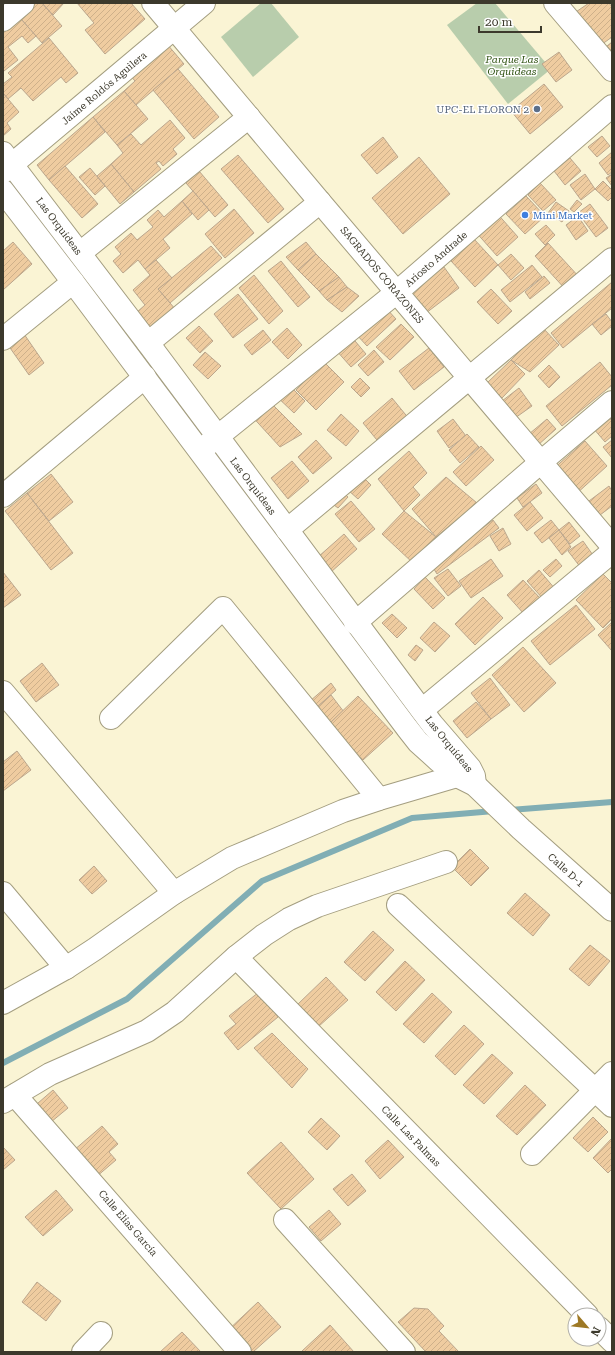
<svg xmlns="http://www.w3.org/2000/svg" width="615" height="1355" font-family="'Roboto Serif',serif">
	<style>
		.green { fill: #b8cdac }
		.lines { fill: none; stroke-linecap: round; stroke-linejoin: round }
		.stream { stroke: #81aeb4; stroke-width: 6 }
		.building { fill: url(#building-hatch); stroke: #bba68d }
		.minor-casing { stroke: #a49e80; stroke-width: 24 }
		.minor { stroke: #fff; stroke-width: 22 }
		.service-dot { fill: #5c6f8a; stroke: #fff; stroke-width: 1.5 }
		.shop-dot { fill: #3f7fe0; stroke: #fff; stroke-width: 1.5 }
		.labels { text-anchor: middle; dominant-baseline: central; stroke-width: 3; stroke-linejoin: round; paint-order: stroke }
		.park-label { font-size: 10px; font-style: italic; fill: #2b4e0e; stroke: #fff }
		.street-label { font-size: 10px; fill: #3c392c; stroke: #fff }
		.service-label { font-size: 10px; fill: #4e5e75; stroke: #fff; text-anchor: end }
		.shop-label { font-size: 10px; fill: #366cbe; stroke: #fff; text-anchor: start }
	</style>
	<defs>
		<pattern id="building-hatch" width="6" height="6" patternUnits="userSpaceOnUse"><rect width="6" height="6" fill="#efcca0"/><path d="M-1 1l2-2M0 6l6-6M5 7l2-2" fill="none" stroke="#ceb08a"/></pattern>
	</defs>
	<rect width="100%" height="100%" fill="#faf4d4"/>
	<g class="green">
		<polygon points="261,3 271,3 299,37 253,77 221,37"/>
		<polygon points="477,3 495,3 551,69 508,104 447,25"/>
	</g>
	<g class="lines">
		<g class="stream">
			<polyline points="510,810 612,802"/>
			<polyline points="3,1063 127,999 262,881 412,818 494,811"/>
		</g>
	</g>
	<g class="building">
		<polygon points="29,3 42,3 62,26 42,43 21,19"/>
		<polygon points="42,3 64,3 53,15"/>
		<polygon points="77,3 131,3 145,19 105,54 85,30 94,23"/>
		<polygon points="589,3 609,3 612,7 612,37 594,50 570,16"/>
		<polygon points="21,19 36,36 28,43 22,36 8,47 18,60 4,71 3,70 3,33"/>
		<polygon points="49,38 78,73 66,83 61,77 33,101 21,88 8,99 3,93 3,84 12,77 8,73"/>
		<polygon points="612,42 612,52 607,46"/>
		<polygon points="167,44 184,64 136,105 124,91 135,81 130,75"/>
		<polygon points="559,52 572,70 556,82 542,64"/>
		<polygon points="178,69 219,117 194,139 153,90"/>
		<polygon points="544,84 563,107 530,134 511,111"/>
		<polygon points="124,91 148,119 117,145 93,117"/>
		<polygon points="3,93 19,112 7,123 11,129 3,136"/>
		<polygon points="93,117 105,132 49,180 37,165"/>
		<polygon points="170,120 185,138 173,149 177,154 163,166 159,161 156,163 161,169 134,192 111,164 123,153 117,145 131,134 141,145"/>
		<polygon points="602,136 610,146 597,157 588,147"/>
		<polygon points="383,137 398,157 377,174 361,155"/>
		<polygon points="612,152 612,172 608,175 599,163"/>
		<polygon points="238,155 284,209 268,223 221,169"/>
		<polygon points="419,157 450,194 403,234 372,198"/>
		<polygon points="570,158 581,171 565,185 554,171"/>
		<polygon points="111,164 134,192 120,204 97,176"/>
		<polygon points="65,166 98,204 82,218 49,180"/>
		<polygon points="90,168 105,186 95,195 79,177"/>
		<polygon points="199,171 228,205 215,217 186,183"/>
		<polygon points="585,174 595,189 581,200 570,185"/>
		<polygon points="612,174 612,186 606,178"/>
		<polygon points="603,181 612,190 612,197 608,201 595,189"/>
		<polygon points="540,183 556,200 543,211 528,195"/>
		<polygon points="193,191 209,210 198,220 182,201"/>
		<polygon points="526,196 545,216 525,234 506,214"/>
		<polygon points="577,200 582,204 574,212 570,209"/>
		<polygon points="182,201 192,214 163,239 170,248 145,269 138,260 123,273 113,261 121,254 115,247 131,233 137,240 153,227 147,220 158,210 164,217"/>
		<polygon points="556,202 569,211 562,222 548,213"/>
		<polygon points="590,204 608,228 596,237 578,213"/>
		<polygon points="234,209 254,233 225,258 205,234"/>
		<polygon points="495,211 518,237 497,256 474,230"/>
		<polygon points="578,216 588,231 576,240 566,225"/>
		<polygon points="546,225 555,235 545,245 535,234"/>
		<polygon points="474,239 498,265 475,287 451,261"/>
		<polygon points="13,242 32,264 3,290 3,251"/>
		<polygon points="306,242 316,254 298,270 286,257"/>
		<polygon points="548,243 580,278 567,291 535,256"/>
		<polygon points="211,246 222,258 170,303 158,289"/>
		<polygon points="316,254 339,277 319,291 298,270"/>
		<polygon points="511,254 524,268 511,280 498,265"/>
		<polygon points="156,260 172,278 158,289 176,310 152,330 137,312 145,305 133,290 150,275 145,269"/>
		<polygon points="281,261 310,297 298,307 268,271"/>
		<polygon points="532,265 542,277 510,302 501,290"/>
		<polygon points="444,267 459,288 426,313 410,291"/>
		<polygon points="254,275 283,311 269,324 239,288"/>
		<polygon points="544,276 550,283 530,299 525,292"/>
		<polygon points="339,277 347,287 327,300 319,291"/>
		<polygon points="612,282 612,308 563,348 551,333"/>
		<polygon points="347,287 359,296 342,312 327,300"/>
		<polygon points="491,289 512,311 498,324 477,302"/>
		<polygon points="238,294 258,319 233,338 214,314"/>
		<polygon points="385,307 396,319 367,346 356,334"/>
		<polygon points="606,314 612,322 612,326 601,335 592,324"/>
		<polygon points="401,324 414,337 390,360 376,347"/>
		<polygon points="199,326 213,341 200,353 186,338"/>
		<polygon points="287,328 302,345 288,359 272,342"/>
		<polygon points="543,328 559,345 530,372 511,360"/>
		<polygon points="263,330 271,340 252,355 244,345"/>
		<polygon points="24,334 44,363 29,375 8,345"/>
		<polygon points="350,335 366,354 351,367 335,349"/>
		<polygon points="429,348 444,367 414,390 399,371"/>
		<polygon points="374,350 384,362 368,376 358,365"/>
		<polygon points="205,352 221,366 208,379 193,365"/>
		<polygon points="511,360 525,374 502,398 487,383"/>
		<polygon points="324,362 344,382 316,410 296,390"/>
		<polygon points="600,362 612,377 612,385 562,426 546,406"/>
		<polygon points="549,365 560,377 549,388 538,376"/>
		<polygon points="360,378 370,388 361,397 351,387"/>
		<polygon points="285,381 305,401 294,413 274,394"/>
		<polygon points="519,388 532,406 515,418 502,401"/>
		<polygon points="392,398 410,420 381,445 363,423"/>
		<polygon points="267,399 302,434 280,447 248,412"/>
		<polygon points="341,414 359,431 346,446 327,430"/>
		<polygon points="608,416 612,421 612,436 605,442 593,428"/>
		<polygon points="453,419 466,436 449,448 437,431"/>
		<polygon points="547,419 556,429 538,445 529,434"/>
		<polygon points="467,434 479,447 460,463 449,450"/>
		<polygon points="316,440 332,458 313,474 298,457"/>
		<polygon points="612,440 612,458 603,447"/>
		<polygon points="585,441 607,466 575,495 552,470"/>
		<polygon points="481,446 494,460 466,486 453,472"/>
		<polygon points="409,451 427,473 413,487 420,495 404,511 378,479"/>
		<polygon points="292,461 309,481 288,499 271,478"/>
		<polygon points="51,474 73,502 49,521 27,493"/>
		<polygon points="362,476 371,485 358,499 349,491"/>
		<polygon points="446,477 477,503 436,537 412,509"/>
		<polygon points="536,484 542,493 523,507 517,498"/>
		<polygon points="609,486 612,491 612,506 592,521 581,507"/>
		<polygon points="27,493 73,553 51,570 5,511"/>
		<polygon points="345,494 348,497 338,508 334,505"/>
		<polygon points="351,501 375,529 359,542 335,514"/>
		<polygon points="530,502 543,518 527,531 514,515"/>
		<polygon points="404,511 436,537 413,563 382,534"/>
		<polygon points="493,520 499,528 437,574 432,566"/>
		<polygon points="551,520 559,530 542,543 534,533"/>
		<polygon points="569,522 580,536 570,544 559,530"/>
		<polygon points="503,528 511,544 499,551 490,536"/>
		<polygon points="559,530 571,547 562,555 549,538"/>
		<polygon points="344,534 357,549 331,572 318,557"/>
		<polygon points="583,541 595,558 581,568 568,551"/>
		<polygon points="491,559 503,576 471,598 459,581"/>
		<polygon points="556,559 562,566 550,577 543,570"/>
		<polygon points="448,569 461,586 448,596 434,578"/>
		<polygon points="539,570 556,590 544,600 527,581"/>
		<polygon points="3,572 21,595 3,608"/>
		<polygon points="603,574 612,583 612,619 603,628 576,600"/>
		<polygon points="425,577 445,598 433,609 414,589"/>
		<polygon points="523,580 540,598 524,614 507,595"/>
		<polygon points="483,597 503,618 475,645 455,624"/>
		<polygon points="576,605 595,629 550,665 531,641"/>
		<polygon points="392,614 407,628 397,638 382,623"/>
		<polygon points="434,622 450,636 435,652 420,638"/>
		<polygon points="612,622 612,651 598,635"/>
		<polygon points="416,645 423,650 415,661 408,655"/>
		<polygon points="523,647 556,683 524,712 492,675"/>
		<polygon points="42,663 59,685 36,702 20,681"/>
		<polygon points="490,678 510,705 491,719 471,693"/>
		<polygon points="331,683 336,690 316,708 310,701"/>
		<polygon points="331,695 344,712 329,724 316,708"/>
		<polygon points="358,696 393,733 363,760 329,724"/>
		<polygon points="476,702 491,719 467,738 453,721"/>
		<polygon points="17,751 31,770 3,791 3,762"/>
		<polygon points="470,849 489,868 471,886 452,867"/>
		<polygon points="94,866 107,881 92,894 79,880"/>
		<polygon points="525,893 550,915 533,936 507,913"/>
		<polygon points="373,931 394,950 365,981 344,962"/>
		<polygon points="590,945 610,961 589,986 569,969"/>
		<polygon points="405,961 425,980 396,1011 376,992"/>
		<polygon points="326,977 348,1000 318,1027 297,1005"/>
		<polygon points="259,992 278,1017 238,1050 224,1033 236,1024 229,1016"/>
		<polygon points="432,993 452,1012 424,1043 403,1024"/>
		<polygon points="464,1025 484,1044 455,1075 435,1056"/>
		<polygon points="272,1033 308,1069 292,1088 254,1048"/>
		<polygon points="492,1054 513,1073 484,1104 463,1085"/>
		<polygon points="525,1085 546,1105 517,1135 496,1116"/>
		<polygon points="53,1090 68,1108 45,1127 30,1110"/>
		<polygon points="593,1117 608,1132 588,1152 573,1138"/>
		<polygon points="321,1118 340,1136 327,1150 308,1132"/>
		<polygon points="102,1126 118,1144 109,1152 116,1160 89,1183 66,1157"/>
		<polygon points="612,1138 612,1169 608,1173 593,1158"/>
		<polygon points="388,1140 404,1157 380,1179 365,1161"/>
		<polygon points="281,1142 314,1179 281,1209 247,1173"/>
		<polygon points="3,1147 15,1160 3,1170"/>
		<polygon points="352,1174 366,1191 348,1206 333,1189"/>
		<polygon points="56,1190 73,1210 43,1236 25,1217"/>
		<polygon points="329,1210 341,1224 321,1241 309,1227"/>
		<polygon points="37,1282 61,1301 46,1321 22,1302"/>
		<polygon points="258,1302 281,1327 253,1352 242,1352 225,1333"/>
		<polygon points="414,1308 428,1309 444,1326 439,1331 459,1352 426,1352 398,1322"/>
		<polygon points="330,1325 354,1352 303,1352 302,1351"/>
		<polygon points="182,1332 201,1352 160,1352"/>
	</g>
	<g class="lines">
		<defs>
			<g id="minor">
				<polyline points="153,3 320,202 612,546"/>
				<polyline points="555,3 612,70"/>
				<polyline points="3,20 23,3"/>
				<polyline points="3,153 148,343 432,724 470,768 474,776 475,785"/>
				<polyline points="3,172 204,3"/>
				<polyline points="3,191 73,282 407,728 418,742 439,761 457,776 475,785 521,829 612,910"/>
				<polyline points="80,253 249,117"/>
				<polyline points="3,339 73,282"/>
				<polyline points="148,343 320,202"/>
				<polyline points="206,446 397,292 612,106"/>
				<polyline points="3,496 145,377"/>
				<polyline points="287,530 612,259"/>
				<polyline points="355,623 541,462 612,402"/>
				<polyline points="3,692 174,893"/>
				<polyline points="422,710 612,552"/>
				<polyline points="111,718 223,608 379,799"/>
				<polyline points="3,893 66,968"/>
				<polyline points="398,905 612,1106"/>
				<polyline points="236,957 587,1315"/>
				<polyline points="3,1003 66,968 95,949 174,893 232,858 343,811 379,799 457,776"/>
				<polyline points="15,1095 240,1352"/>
				<polyline points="3,1102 50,1074 147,1031 175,1012 236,957 264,935 289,919 317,906 446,862"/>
				<polyline points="532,1154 612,1073"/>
				<polyline points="285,1220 404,1352"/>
				<polyline points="599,1328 612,1341"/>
				<polyline points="83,1352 101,1333"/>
			</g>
		</defs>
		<use href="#minor" class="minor-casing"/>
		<use href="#minor" class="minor"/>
	</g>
	<circle class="service-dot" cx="537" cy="109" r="4"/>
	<circle class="shop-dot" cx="525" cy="215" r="4"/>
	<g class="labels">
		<g class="park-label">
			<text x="512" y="59">Parque Las<tspan x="512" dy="12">Orquideas</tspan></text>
		</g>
		<g class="street-label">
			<text transform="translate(104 88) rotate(-40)">Jaime Roldós Aguilera</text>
			<text transform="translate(59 226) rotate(53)">Las Orquídeas</text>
			<text transform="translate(436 259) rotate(-41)">Ariosto Andrade</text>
			<text transform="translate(382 275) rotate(50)">SAGRADOS CORAZONES</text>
			<text transform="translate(253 486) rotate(53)">Las Orquídeas</text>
			<text transform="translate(449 744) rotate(51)">Las Orquídeas</text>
			<text transform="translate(566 870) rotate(42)">Calle D-1</text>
			<text transform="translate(411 1136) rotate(46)">Calle Las Palmas</text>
			<text transform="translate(128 1223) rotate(49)">Calle Elías García</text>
		</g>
		<g class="service-label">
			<text x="529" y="109">UPC-EL FLORON 2</text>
		</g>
		<g class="shop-label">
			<text x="533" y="215">Mini Market</text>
		</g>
	</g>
	<rect width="615" height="1355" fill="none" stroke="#3c392c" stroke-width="8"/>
	<g transform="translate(587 1327) rotate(118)"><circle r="19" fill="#ffffff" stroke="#b1b0ab"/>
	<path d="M0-3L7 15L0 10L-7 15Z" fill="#9e7925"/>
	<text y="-6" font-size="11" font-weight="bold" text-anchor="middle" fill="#3c392c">N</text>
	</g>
	<path d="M479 26v6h62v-6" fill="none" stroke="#3c392c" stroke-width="2"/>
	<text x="485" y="26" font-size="12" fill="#3c392c" stroke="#ffffff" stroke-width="3" paint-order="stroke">20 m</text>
</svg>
